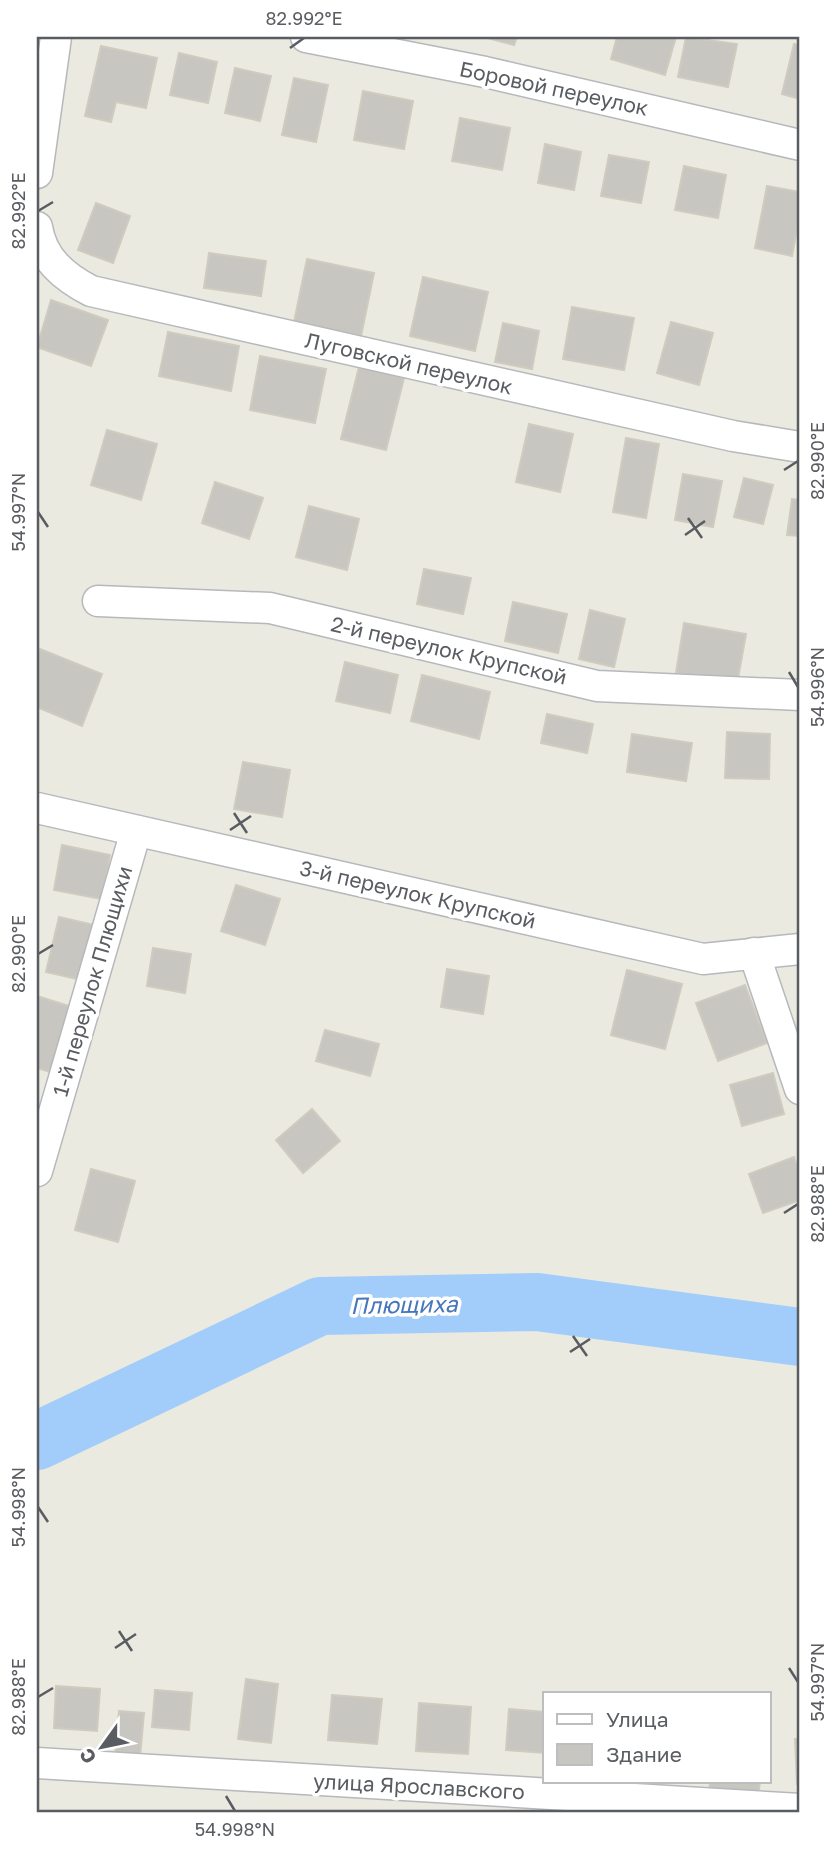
<svg xmlns="http://www.w3.org/2000/svg" width="837" height="1849" font-family="'Golos Text',sans-serif">
	<style>
		.lines { fill: none; stroke-linecap: round; stroke-linejoin: round }
		.river { stroke: #a2cdfa; stroke-width: 58 }
		.building { fill: #c8c6c0; stroke: #cfcbbf; stroke-width: 2 }
		.minor-casing { stroke: #b6b8bc; stroke-width: 33 }
		.minor { stroke: #fff; stroke-width: 30 }
		.ticks { fill: none; stroke: #595c60; stroke-width: 2.5 }
		.labels { text-anchor: middle; dominant-baseline: central; stroke-width: 7; stroke-linejoin: round; paint-order: stroke }
		.street-label { font-size: 21px; fill: #595c60; stroke: #fff }
		.water-label { font-size: 23px; font-style: italic; fill: #4777ba; stroke: #fff }
		.neatline { fill: none; stroke: #595c60; stroke-width: 2.5 }
		.ticks-label { font-size: 18px; text-anchor: middle; fill: #595c60 }
	</style>
	<rect width="100%" height="100%" fill="#ebeae0"/>
	<g class="lines">
		<polyline class="river" points="37,1441 320,1306 537,1302 800,1337"/>
	</g>
	<g class="building">
		<polygon points="484,37 517,37 514,45"/>
		<polygon points="617,37 676,37 665,75 611,59"/>
		<polygon points="686,37 737,44 728,87 678,77"/>
		<polygon points="794,44 800,45 800,99 782,94"/>
		<polygon points="101,46 157,58 146,108 116,102 111,122 85,116"/>
		<polygon points="179,53 217,62 208,103 170,95"/>
		<polygon points="235,68 271,76 260,121 225,113"/>
		<polygon points="294,78 328,85 316,142 282,135"/>
		<polygon points="363,91 413,101 404,149 354,140"/>
		<polygon points="460,118 510,128 502,170 452,161"/>
		<polygon points="545,144 581,152 574,190 538,183"/>
		<polygon points="609,155 649,162 641,203 601,196"/>
		<polygon points="684,166 726,175 718,218 675,210"/>
		<polygon points="767,186 800,192 800,214 792,256 755,248"/>
		<polygon points="96,203 130,216 113,263 78,250"/>
		<polygon points="209,253 266,261 261,296 204,288"/>
		<polygon points="307,259 374,273 361,336 294,322"/>
		<polygon points="423,277 488,292 475,351 410,336"/>
		<polygon points="51,300 108,320 91,366 37,347"/>
		<polygon points="572,307 634,318 624,370 563,359"/>
		<polygon points="671,322 713,333 699,385 657,373"/>
		<polygon points="503,323 539,331 532,369 495,362"/>
		<polygon points="168,332 239,346 231,391 159,376"/>
		<polygon points="260,356 326,369 315,423 250,410"/>
		<polygon points="359,367 404,378 386,450 341,439"/>
		<polygon points="529,424 573,434 560,492 516,482"/>
		<polygon points="107,430 157,444 141,500 91,485"/>
		<polygon points="626,438 659,444 646,518 613,512"/>
		<polygon points="683,474 722,481 713,527 675,520"/>
		<polygon points="744,478 773,485 763,524 734,517"/>
		<polygon points="215,482 263,498 249,539 202,523"/>
		<polygon points="792,499 800,500 800,536 787,535"/>
		<polygon points="309,506 359,519 347,570 296,557"/>
		<polygon points="424,569 471,578 463,614 417,604"/>
		<polygon points="513,602 567,614 558,653 505,641"/>
		<polygon points="590,610 625,619 614,667 579,659"/>
		<polygon points="684,623 746,634 737,684 676,673"/>
		<polygon points="40,649 102,674 82,726 37,707 37,657"/>
		<polygon points="345,662 398,675 390,713 336,701"/>
		<polygon points="422,675 490,692 479,739 411,721"/>
		<polygon points="547,714 593,724 587,753 541,743"/>
		<polygon points="727,732 770,734 769,779 725,778"/>
		<polygon points="632,734 692,743 686,781 627,772"/>
		<polygon points="243,762 290,770 282,817 234,809"/>
		<polygon points="62,845 110,855 102,899 54,890"/>
		<polygon points="236,885 280,899 265,945 221,931"/>
		<polygon points="59,917 94,925 82,980 46,972"/>
		<polygon points="153,948 191,954 185,993 147,986"/>
		<polygon points="447,969 489,976 483,1014 441,1007"/>
		<polygon points="627,970 682,984 665,1049 611,1035"/>
		<polygon points="745,985 767,1043 718,1061 696,1003"/>
		<polygon points="37,996 78,1009 57,1074 37,1068"/>
		<polygon points="325,1030 379,1044 370,1076 316,1061"/>
		<polygon points="773,1073 784,1114 742,1126 730,1085"/>
		<polygon points="312,1109 340,1141 303,1173 276,1140"/>
		<polygon points="794,1157 800,1174 800,1200 763,1213 749,1174"/>
		<polygon points="91,1169 135,1181 118,1242 75,1230"/>
		<polygon points="246,1679 278,1684 271,1743 238,1739"/>
		<polygon points="56,1686 100,1689 97,1731 54,1728"/>
		<polygon points="155,1690 192,1693 189,1730 152,1727"/>
		<polygon points="332,1695 382,1699 377,1744 328,1740"/>
		<polygon points="419,1703 471,1707 468,1754 416,1751"/>
		<polygon points="509,1709 545,1712 545,1753 506,1750"/>
		<polygon points="119,1711 144,1713 140,1757 115,1755"/>
		<polygon points="795,1739 800,1739 800,1784 797,1784"/>
		<polygon points="710,1781 760,1781 758,1799 709,1795"/>
	</g>
	<g class="lines">
		<defs>
			<g id="minor">
				<polyline points="306,37 485,72 800,145"/>
				<polyline points="37,173 56,37"/>
				<path d="M37,227c5,32 27,50 54,64l642,145 67,11"/>
				<polyline points="98,601 270,608 597,686 800,695"/>
				<polyline points="37,808 703,959 800,949"/>
				<polyline points="754,953 800,1089"/>
				<polyline points="37,1171 136,831"/>
				<polyline points="37,1763 800,1809"/>
			</g>
		</defs>
		<use href="#minor" class="minor-casing"/>
		<use href="#minor" class="minor"/>
	</g>
	<path class="ticks" d="M290,48l14,-10M38,211l15,-9M784,470l14,-9M38,512l10,15M688,518l14,20M685,535l20,-14M789,672l9,15M234,813l13,20M230,830l21,-14M38,954l15,-9M784,1213l14,-9M573,1336l14,20M570,1352l20,-13M38,1507l10,15M119,1631l13,20M115,1648l21,-14M789,1668l9,14M38,1697l15,-9M226,1796l9,15"/>
	<g class="labels">
		<g class="street-label">
			<text transform="translate(554 88) rotate(12)">Боровой переулок</text>
			<text transform="translate(409 363) rotate(13)">Луговской переулок</text>
			<text transform="translate(449 650) rotate(13)">2-й переулок Крупской</text>
			<text transform="translate(418 894) rotate(13)">3-й переулок Крупской</text>
			<text transform="translate(92 981) rotate(-74)">1-й переулок Плющихи</text>
			<text transform="translate(419 1786) rotate(3)">улица Ярославского</text>
		</g>
		<g class="water-label">
			<text transform="translate(404 1304) rotate(-1)">Плющиха</text>
		</g>
	</g>
	<rect width="837" height="1849" fill="none" stroke="#ffffff" stroke-width="77"/>
	<rect x="543" y="1692" width="228" height="91" fill="#ffffff" stroke="#bdbebf" stroke-width="2"/>
	<rect x="557" y="1714" width="35" height="10" fill="#ffffff" stroke="#bdbebf" stroke-width="2"/>
	<text x="606" y="1727" font-size="21" fill="#595c60">Улица</text>
	<rect x="557" y="1744" width="35" height="21" fill="#c8c6c0" stroke="#bdbebf" stroke-width="2"/>
	<text x="606" y="1762" font-size="21" fill="#595c60">Здание</text>
	<g transform="translate(102 1747) rotate(237)" stroke="#ffffff" stroke-width="5" paint-order="stroke">
	<path d="M0-5L12 26L0 18L-12 26Z" fill="#595c60"/>
	<text y="-10" font-size="19" font-weight="bold" text-anchor="middle" fill="#595c60">С</text>
	</g>
	<rect x="38" y="38" width="760" height="1773" class="neatline"/>
	<g class="ticks-label">
		<text x="304" y="25">82.992°E</text>
		<text transform="translate(19 211) rotate(-90)" y="6">82.992°E</text>
		<text transform="translate(818 461) rotate(-90)" y="6">82.990°E</text>
		<text transform="translate(19 512) rotate(-90)" y="6">54.997°N</text>
		<text transform="translate(818 687) rotate(-90)" y="6">54.996°N</text>
		<text transform="translate(19 954) rotate(-90)" y="6">82.990°E</text>
		<text transform="translate(818 1204) rotate(-90)" y="6">82.988°E</text>
		<text transform="translate(19 1507) rotate(-90)" y="6">54.998°N</text>
		<text transform="translate(818 1682) rotate(-90)" y="6">54.997°N</text>
		<text transform="translate(19 1697) rotate(-90)" y="6">82.988°E</text>
		<text x="235" y="1836">54.998°N</text>
	</g>
</svg>
